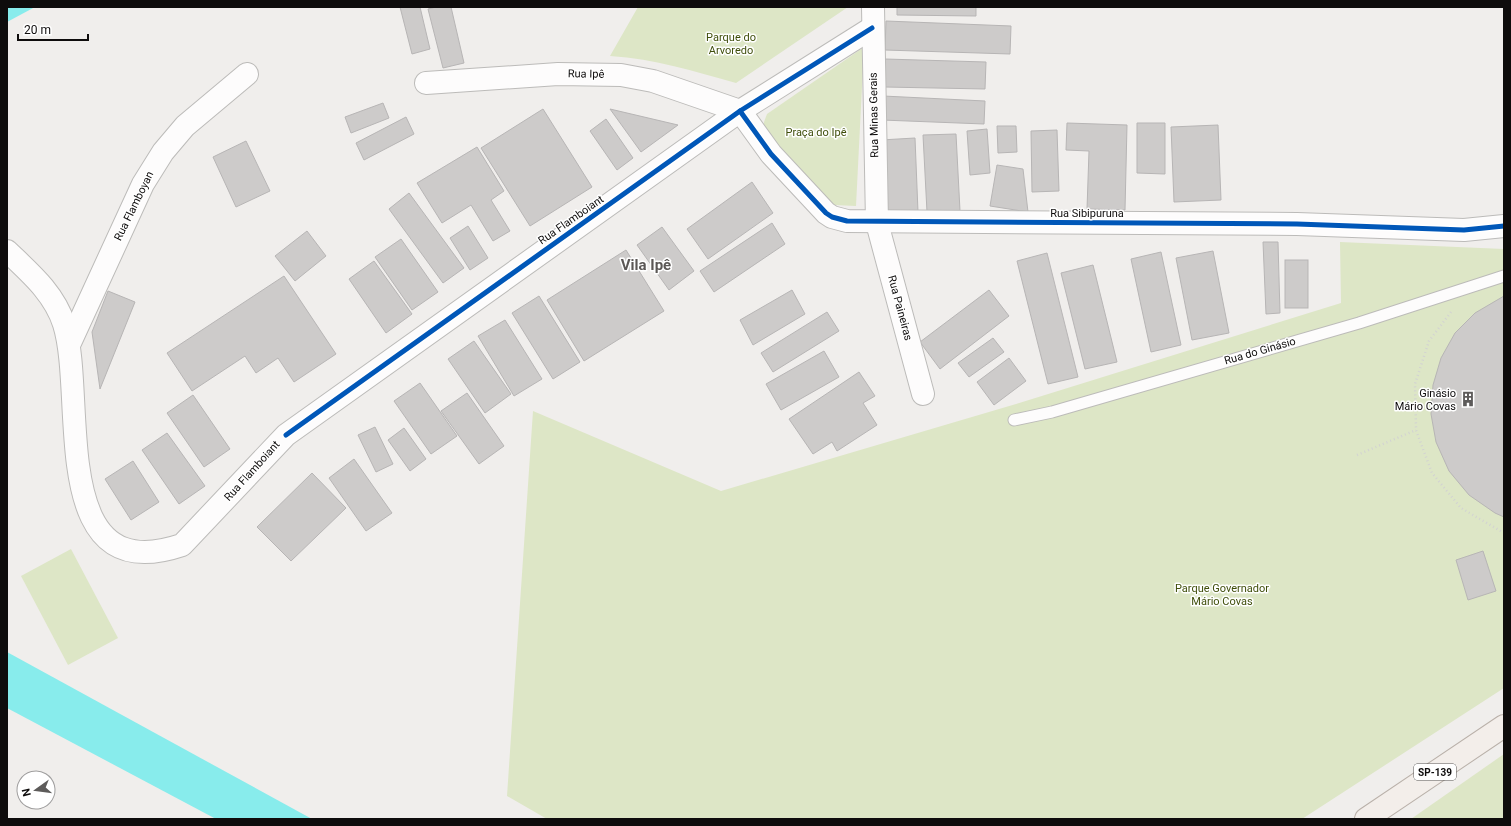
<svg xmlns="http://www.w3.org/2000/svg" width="1511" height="826" font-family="Roboto,sans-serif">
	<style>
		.green { fill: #dde6c6 }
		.water { fill: #88ecec }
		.building { fill: #cdcbca; stroke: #b7b5b5 }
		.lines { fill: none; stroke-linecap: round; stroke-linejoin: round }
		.service-casing { stroke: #bcbbb9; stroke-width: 13 }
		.minor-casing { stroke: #bcbbb9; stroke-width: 24 }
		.primary-casing { stroke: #b9b0a9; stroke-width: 24 }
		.path { stroke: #d2d2d2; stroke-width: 2.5; stroke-dasharray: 1 3; stroke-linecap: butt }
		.service { stroke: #fdfcfc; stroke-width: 11 }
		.minor { stroke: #fdfcfc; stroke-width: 22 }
		.primary { stroke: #f3eeea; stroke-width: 22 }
		.cycleway-casing { stroke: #fff; stroke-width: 8 }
		.cycleway { stroke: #0057b8; stroke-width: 5 }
		.labels { text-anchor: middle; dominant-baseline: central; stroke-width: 3; stroke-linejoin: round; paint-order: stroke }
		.shield { fill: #fff; stroke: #565555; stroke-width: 1 }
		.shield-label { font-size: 10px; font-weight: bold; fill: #0e0c0c }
		.park-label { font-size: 11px; fill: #3f4e0a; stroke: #fff }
		.street-label { font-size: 11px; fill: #0e0c0c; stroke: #fff }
		.poi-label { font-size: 11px; fill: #0e0c0c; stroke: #fff; text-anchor: end }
		.district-label { font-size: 15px; font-weight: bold; fill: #5b5755; stroke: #fff }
	</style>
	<rect width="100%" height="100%" fill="#f0eeec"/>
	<g class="green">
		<path d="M638,7h210l-112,76c-43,-12 -80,-24 -126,-27z"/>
		<polygon points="864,47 856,206 834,205 822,202 764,129 764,122 767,114"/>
		<polygon points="1340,242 1504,249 1504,688 1302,819 547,819 507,796 533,411 721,491 1016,404 1341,303"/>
		<polygon points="71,549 118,638 68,665 21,576"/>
		<polygon points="1504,754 1504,819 1411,819"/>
	</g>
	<g class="water">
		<polygon points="7,7 35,7 7,22"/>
		<polygon points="7,652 312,819 216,819 7,708"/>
	</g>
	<g class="building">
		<polygon points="400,7 420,7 430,49 412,54"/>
		<polygon points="436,7 451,7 464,63 443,68 428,9"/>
		<polygon points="897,7 976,7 976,16 897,15"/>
		<polygon points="886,21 1011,26 1010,54 885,50"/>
		<polygon points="885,59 986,62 985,89 885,87"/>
		<polygon points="883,96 985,101 984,124 882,120"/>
		<polygon points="383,103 389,118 351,133 345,117"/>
		<polygon points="543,109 592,187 530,226 481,148"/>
		<polygon points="610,109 678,125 641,152"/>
		<polygon points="406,117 414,134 364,160 356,143"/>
		<polygon points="606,119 633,158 617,170 590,131"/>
		<polygon points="1067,123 1127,125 1125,210 1087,209 1089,151 1066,150"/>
		<polygon points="1137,123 1165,123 1165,174 1137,173"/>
		<polygon points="1218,125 1221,200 1174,202 1171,127"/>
		<polygon points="997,126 1016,126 1017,152 998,153"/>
		<polygon points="987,129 990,173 970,175 967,131"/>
		<polygon points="1057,130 1059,191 1032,192 1031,131"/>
		<polygon points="956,134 960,211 927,212 923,135"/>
		<polygon points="915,138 918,212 885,214 881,140"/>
		<polygon points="246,141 270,191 236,207 213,157"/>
		<polygon points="477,147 504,191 491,200 510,231 493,241 471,205 442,223 417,183"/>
		<polygon points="997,165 1023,169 1028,212 990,206"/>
		<polygon points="752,182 773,213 708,259 687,229"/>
		<polygon points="409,193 464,268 443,283 389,209"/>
		<polygon points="772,223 785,244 714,292 700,271"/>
		<polygon points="468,226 488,258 470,270 450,238"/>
		<polygon points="662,227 694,271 669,290 637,245"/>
		<polygon points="307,231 326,256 295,281 275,256"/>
		<polygon points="401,239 438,292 412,310 375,257"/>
		<polygon points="1263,242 1278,242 1280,313 1266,314"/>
		<polygon points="626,250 664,311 584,361 547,300"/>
		<polygon points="1213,251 1229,333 1192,340 1176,258"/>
		<polygon points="1161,252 1181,345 1151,352 1131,259"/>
		<polygon points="1047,253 1078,377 1048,384 1017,261"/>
		<rect x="1285" y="260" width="23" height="48"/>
		<polygon points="374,261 412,314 386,333 349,279"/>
		<polygon points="1093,265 1117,362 1085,369 1061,273"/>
		<polygon points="284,276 336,354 294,382 278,358 256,373 245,356 192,391 167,353"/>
		<polygon points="792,290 805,314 753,345 740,320"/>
		<polygon points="989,290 1009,316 940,369 920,342"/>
		<polygon points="108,291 135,302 100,389 92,332"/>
		<polygon points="539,296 580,362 553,379 512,313"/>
		<polygon points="1504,296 1504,517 1495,513 1469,495 1449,471 1436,442 1431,414 1433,385 1441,358 1455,333 1475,313"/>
		<polygon points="827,312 839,331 773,372 761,353"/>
		<polygon points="505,320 542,379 514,396 478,336"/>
		<polygon points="993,338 1004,352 969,377 958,363"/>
		<polygon points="474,341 511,394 485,413 448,359"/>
		<polygon points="824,351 839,377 781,410 766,384"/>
		<polygon points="1009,358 1026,381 994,405 977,382"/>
		<polygon points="859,372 875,396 863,403 877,425 837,451 832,442 813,454 789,419"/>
		<polygon points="420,383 457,436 431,454 394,401"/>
		<polygon points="467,393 504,446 479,464 441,411"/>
		<polygon points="193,395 230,449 204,467 167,413"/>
		<polygon points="375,427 393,464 376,472 358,435"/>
		<polygon points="404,428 426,459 410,471 388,440"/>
		<polygon points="167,433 205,486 179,504 142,450"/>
		<polygon points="354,459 392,513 366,531 329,478"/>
		<polygon points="133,461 159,502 131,520 105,479"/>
		<polygon points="312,473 346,508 291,561 257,527"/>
		<polygon points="1483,551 1496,591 1468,600 1456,560"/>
	</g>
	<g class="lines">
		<defs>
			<polyline id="service" points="1014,420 1052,412 1359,323 1504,276"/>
			<g id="minor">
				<polyline points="873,7 877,223 923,394"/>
				<polyline points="426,83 558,74 621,75 653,81 740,111"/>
				<polyline points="740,111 771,154 826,213 832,217 847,221 1297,224 1464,230 1504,226"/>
				<path d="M7,251c23,22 47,42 57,73 23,73 -19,267 118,221l104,-110 454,-324 132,-83"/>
				<polyline points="69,345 143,184 163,152 185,126 247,74"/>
			</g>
			<polyline id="primary" points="1366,819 1504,726"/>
		</defs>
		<use href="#service" class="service-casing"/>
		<use href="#minor" class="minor-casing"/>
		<use href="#primary" class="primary-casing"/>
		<g class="path">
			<polyline points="1451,312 1429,341 1415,384 1416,430 1432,473 1461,508 1504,533"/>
			<polyline points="1357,455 1416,430"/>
		</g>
		<use href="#service" class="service"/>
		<use href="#minor" class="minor"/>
		<use href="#primary" class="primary"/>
		<defs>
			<g id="cycleway">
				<polyline points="740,111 771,154 826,213 832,217 847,221 1297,224 1464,230 1504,226"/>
				<polyline points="286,435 740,111 872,28"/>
			</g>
		</defs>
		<use href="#cycleway" class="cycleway-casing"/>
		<use href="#cycleway" class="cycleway"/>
	</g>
	<defs>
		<symbol id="building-bare" viewBox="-9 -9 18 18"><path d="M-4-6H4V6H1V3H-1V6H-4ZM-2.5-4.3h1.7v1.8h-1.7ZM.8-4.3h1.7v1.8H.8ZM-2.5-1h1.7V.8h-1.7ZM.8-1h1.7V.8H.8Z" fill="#5d5b5a" stroke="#fff" stroke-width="2.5" paint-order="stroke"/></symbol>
	</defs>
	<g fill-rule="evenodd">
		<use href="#building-bare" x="1457" y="388" width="22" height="22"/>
	</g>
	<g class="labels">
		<rect class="shield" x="1414" y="764" width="42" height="16" rx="3"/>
		<g class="shield-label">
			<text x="1435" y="772">SP-139</text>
		</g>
		<g class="park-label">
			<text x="731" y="37">Parque do<tspan x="731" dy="13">Arvoredo</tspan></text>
			<text x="816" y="132">Praça do Ipê</text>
			<text x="1222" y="588">Parque Governador<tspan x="1222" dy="13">Mário Covas</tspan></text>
		</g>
		<g class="street-label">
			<text transform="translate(586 74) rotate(1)">Rua Ipê</text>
			<text transform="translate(874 115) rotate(-91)">Rua Minas Gerais</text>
			<text transform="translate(134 206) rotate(-64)">Rua Flamboyan</text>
			<text x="1087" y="213">Rua Sibipuruna</text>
			<text transform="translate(571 220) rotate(-35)">Rua Flamboiant</text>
			<text transform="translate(900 308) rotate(75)">Rua Paineiras</text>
			<text transform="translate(1260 351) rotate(-16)">Rua do Ginásio</text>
			<text transform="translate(252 471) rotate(-48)">Rua Flamboiant</text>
		</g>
		<g class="poi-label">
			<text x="1456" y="393">Ginásio<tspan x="1456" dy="13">Mário Covas</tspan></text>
		</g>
		<g class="district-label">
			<text x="646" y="265">Vila Ipê</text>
		</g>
	</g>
	<rect width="1511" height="826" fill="none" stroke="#0e0c0c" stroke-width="16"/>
	<g transform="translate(36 790) rotate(256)"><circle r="19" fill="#ffffff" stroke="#9f9e9e"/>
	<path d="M0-3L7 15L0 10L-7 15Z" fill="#5d5b5a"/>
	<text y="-6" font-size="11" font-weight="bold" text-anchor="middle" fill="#0e0c0c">N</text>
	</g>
	<path d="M18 34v6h70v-6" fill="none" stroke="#0e0c0c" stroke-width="2"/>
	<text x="24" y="34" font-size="12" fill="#0e0c0c" stroke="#ffffff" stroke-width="3" paint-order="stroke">20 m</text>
</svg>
